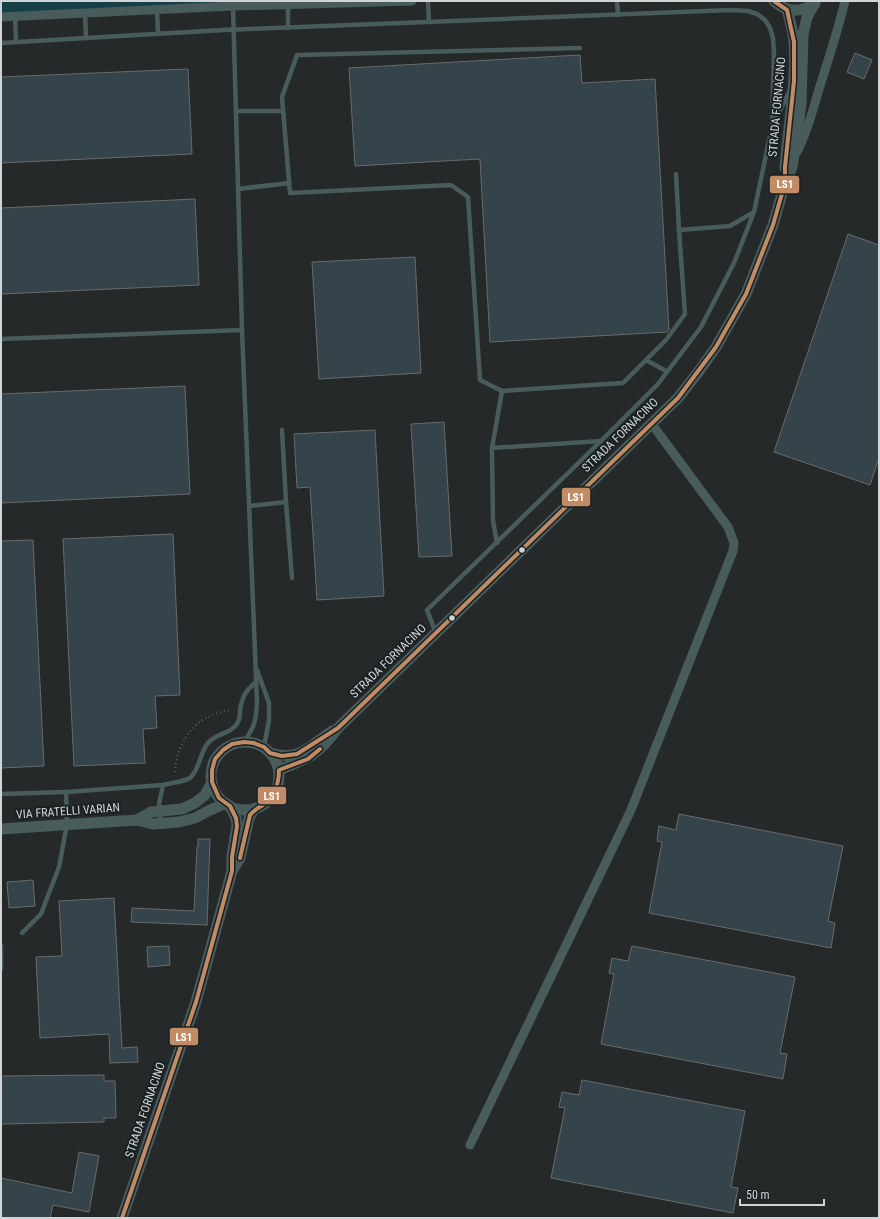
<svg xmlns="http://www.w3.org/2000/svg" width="880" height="1219" font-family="'Roboto Condensed',sans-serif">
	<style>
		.green { fill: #163f47 }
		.building { fill: #35434a; stroke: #696b6c }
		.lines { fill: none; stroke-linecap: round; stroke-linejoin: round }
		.path { stroke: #525f5f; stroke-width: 2; stroke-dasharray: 1 3; stroke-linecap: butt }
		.service { stroke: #495c5c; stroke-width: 4.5 }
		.minor { stroke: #495c5c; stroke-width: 9 }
		.tertiary { stroke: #495c5c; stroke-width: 11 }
		.bus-1-casing { stroke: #1a2122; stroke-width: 7 }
		.bus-1 { stroke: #c18c65; stroke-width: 4 }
		.bus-dot { fill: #d0d4d6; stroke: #1a2122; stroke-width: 1.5 }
		.labels { text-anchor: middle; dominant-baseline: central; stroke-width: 4; stroke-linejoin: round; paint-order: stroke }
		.street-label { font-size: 12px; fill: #d0d4d6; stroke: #1a2122 }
		.line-badge { stroke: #1a2122; stroke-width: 1.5 }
		.badge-label { font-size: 11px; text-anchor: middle; font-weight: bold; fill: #fff }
	</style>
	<rect width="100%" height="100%" fill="#26292a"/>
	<polygon class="green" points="1,1 353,1 1,17"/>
	<g class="building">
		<polygon points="855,53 872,60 864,79 847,72"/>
		<polygon points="580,55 582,83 655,79 669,330 667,332 490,342 480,159 355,166 349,68"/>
		<polygon points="188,69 192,154 1,163 1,77"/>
		<polygon points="195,199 199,285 1,294 1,208"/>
		<polygon points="848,234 879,245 879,458 870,485 774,452"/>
		<polygon points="415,257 421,373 319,379 312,262"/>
		<polygon points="185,386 190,494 1,503 1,394"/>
		<polygon points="444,422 452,556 419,557 411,424"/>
		<polygon points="375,430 384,596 317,600 310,487 297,488 294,434"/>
		<polygon points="173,534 180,695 155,696 157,728 143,729 145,763 74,766 63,539"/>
		<polygon points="33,540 44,766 1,768 1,541"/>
		<polygon points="679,814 843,846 828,921 835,923 831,948 649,913 662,842 657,841 659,826 676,830"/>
		<polygon points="198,839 210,839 207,925 131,922 132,908 194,911 197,847 198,847"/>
		<polygon points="33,880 35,906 9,908 7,882"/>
		<polygon points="114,898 122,1048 137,1047 138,1062 110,1063 109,1034 40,1038 36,957 62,956 59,901"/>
		<polygon points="169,946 170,965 148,967 147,947"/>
		<polygon points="632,946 795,977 780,1053 787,1054 783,1079 601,1044 614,974 609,973 612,958 628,961"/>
		<polygon points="104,1075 104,1081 115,1081 116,1118 104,1118 104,1122 1,1124 1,1076"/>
		<polygon points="582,1080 745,1111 731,1187 738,1188 733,1213 551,1178 565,1108 559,1107 562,1092 579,1095"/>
		<polygon points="79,1152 99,1156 89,1212 53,1205 50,1218 1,1218 1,1178 72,1193"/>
	</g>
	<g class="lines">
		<path class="path" d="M175,772c3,-34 22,-58 57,-62"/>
		<g class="service">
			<polyline points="428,1 429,22"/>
			<polyline points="617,1 618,15"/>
			<polyline points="288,5 288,28"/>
			<path d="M233,6l9,324 15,372c-1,19 -2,24 -13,40"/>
			<polyline points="157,10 158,34"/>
			<polyline points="85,13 86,38"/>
			<polyline points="15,16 16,42"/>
			<polyline points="1,43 223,30 731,10 748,11 757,14 765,20 770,28 773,38 774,53 772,127 754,212 730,226 679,230 676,174"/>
			<polyline points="580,48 297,55 282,97 290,193 451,185 468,197 480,380 502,391 623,383 666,340 685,314 679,230"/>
			<polyline points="236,111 283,111"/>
			<polyline points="773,125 790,90"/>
			<polyline points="238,189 289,183"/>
			<polyline points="1,339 242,330"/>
			<polyline points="646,360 666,371"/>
			<polyline points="492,448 502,391"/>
			<polyline points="286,502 292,578"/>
			<polyline points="249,506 286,502 282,430"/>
			<polyline points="497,543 493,521 492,448 601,441"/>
			<polyline points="436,633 427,610 601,441 658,384 701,327 734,263 754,212"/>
			<polyline points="257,670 269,703 269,720 264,747"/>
			<polyline points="1,794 66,792"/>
			<path d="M161,823l-2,-19 4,-19c8,-2 20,-3 27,-7 9,-7 10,-26 18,-35 8,-10 24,-9 30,-21 2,-4 2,-8 2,-12 2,-13 6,-20 16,-28"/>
			<polyline points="22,933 41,914 59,867 67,824 66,792 163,785"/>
			<polyline points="1,946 1,969"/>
		</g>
		<g class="minor">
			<polyline points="1,17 233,6 412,1"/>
			<path d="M797,152c11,-21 16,-43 23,-66 9,-28 18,-56 25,-85"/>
			<polyline points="470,1145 631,810 733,551 734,543 728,527 651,423"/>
		</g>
		<g class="tertiary">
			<path d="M774,1c13,12 27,12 41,2"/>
			<path d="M785,168c3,-42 12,-84 9,-126 -1,-11 -4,-22 -7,-32"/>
			<circle cx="245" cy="776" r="34"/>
			<path d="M270,753c30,9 39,-7 62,-22"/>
			<path d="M279,770c30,-12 39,-15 59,-42l340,-330 21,-27 17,-24 30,-53 27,-69 12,-42 7,-16 5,-29 4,-35 2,-68 4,-18 8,-14"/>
			<polyline points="230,806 236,818 237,826 232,857 232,871"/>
			<polyline points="137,820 151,812 182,809 195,803 205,795 212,782"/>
			<polyline points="1,829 137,820 153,824 179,822 195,818 208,811 226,803"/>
			<polyline points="122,1218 196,1002 232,871 240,858 249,818 255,808"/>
		</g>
		<defs>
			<g id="bus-1">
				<path d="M240,858l10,-43c4,-5 8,-7 13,-10 12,-9 16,-21 16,-35l29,-11 12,-10"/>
				<polyline points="122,1218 196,1002 232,871 232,857 237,826 236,818 230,806 219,798 212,782 212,770 215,759 223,750 232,744 244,742 254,743 264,747 270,753 282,756 297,754 338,728 678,398 716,347 746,294 773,225 785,183 785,167 794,81 794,42 787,10 774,1"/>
			</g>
		</defs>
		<use href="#bus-1" class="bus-1-casing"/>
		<use href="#bus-1" class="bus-1"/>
	</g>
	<g class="bus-dot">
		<circle cx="522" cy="550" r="3.5"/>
		<circle cx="452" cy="618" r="3.5"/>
	</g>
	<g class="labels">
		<g class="street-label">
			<text transform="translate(777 107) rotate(-85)">STRADA FORNACINO</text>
			<text transform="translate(620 435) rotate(-44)">STRADA FORNACINO</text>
			<text transform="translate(388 661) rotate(-44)">STRADA FORNACINO</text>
			<text transform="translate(68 811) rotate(-4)">VIA FRATELLI VARIAN</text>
			<text transform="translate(145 1110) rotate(-71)">STRADA FORNACINO</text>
		</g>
	</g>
	<g class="line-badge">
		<rect x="769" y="175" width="31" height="19" rx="4" fill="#c18c65"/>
		<rect x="561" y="487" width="30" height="20" rx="4" fill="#c18c65"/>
		<rect x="257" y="786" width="30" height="19" rx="4" fill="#c18c65"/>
		<rect x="169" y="1027" width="30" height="19" rx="4" fill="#c18c65"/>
	</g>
	<g class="badge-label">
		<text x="785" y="188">LS1</text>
		<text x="576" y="501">LS1</text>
		<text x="272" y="800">LS1</text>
		<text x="184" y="1041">LS1</text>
	</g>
	<rect width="880" height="1219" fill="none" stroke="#d0d4d6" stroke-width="4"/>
	<path d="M740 1199v6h84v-6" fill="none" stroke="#d0d4d6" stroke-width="2"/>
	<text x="746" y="1199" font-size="12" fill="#d0d4d6" stroke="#1a2122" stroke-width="3" paint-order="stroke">50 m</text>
</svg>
